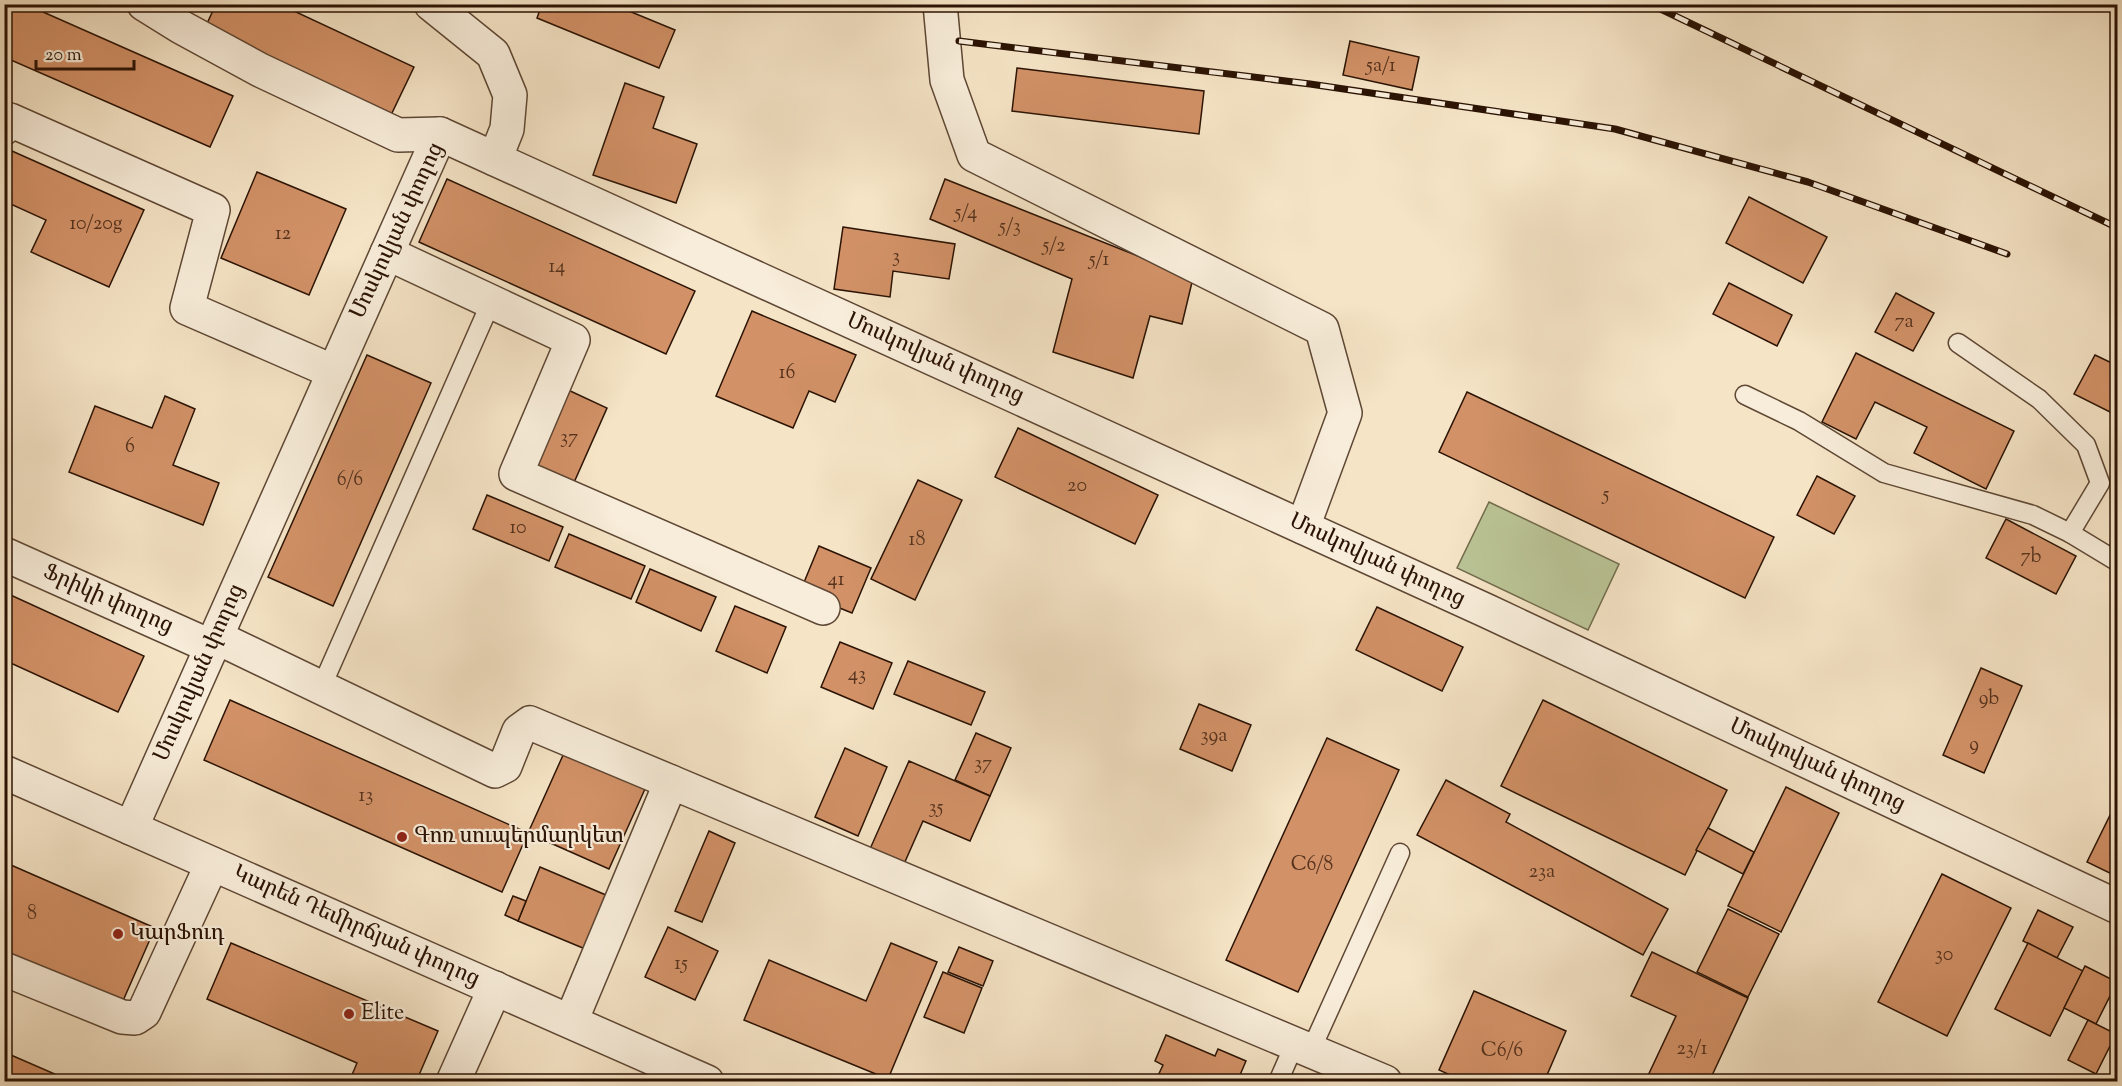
<svg xmlns="http://www.w3.org/2000/svg" width="2122" height="1086" font-family="'Sorts Mill Goudy','Noto Serif Armenian',serif">
	<style>
		.green { fill: #bac496; stroke: #726c4d; stroke-width: 1.5 }
		.building { fill: #d29167; stroke: #2b1304; stroke-width: 1.5 }
		.lines { fill: none; stroke-linecap: round; stroke-linejoin: round }
		.service-casing { stroke: #5e4734; stroke-width: 21 }
		.minor-casing { stroke: #5e4734; stroke-width: 36 }
		.tertiary-casing { stroke: #5e4734; stroke-width: 36 }
		.service { stroke: #f8edda; stroke-width: 18 }
		.minor { stroke: #f8edda; stroke-width: 33 }
		.tertiary { stroke: #f8edda; stroke-width: 33 }
		.rail-casing { stroke: #2b1304; stroke-width: 7 }
		.rail { stroke: #f8edda; stroke-width: 4.5; stroke-dasharray: 14; stroke-linecap: butt }
		.poi-dot { fill: #8f2418; stroke: #f8edda; stroke-width: 2 }
		.labels { text-anchor: middle; dominant-baseline: central; stroke-width: 4.5; stroke-linejoin: round; paint-order: stroke }
		.number-label { font-size: 20px; fill: #55321d }
		.street-label { font-size: 22px; fill: #2b1304; stroke: #f8edda }
		.poi-label { font-size: 22px; fill: #2b1304; stroke: #f8edda; text-anchor: start }
	</style>
	<rect width="100%" height="100%" fill="#f5e4c6"/>
	<filter id="stains"><feTurbulence type="fractalNoise" baseFrequency=".00333" numOctaves="4"/><feColorMatrix values="0 0 0 0 .2 0 0 0 0 .09 0 0 0 0 .02 0 0 0 .5 -.17"/></filter>
	<radialGradient id="worn" r=".72"><stop offset=".6" stop-color="#630" stop-opacity="0"/><stop offset="1" stop-color="#630" stop-opacity=".3"/></radialGradient>
	<polygon class="green" points="1489,502 1619,564 1588,630 1457,568"/>
	<g class="building">
		<polygon points="25,4 233,96 210,147 4,57 4,5"/>
		<polygon points="216,4 279,4 414,67 391,115 205,28"/>
		<polygon points="542,4 612,4 675,30 659,68 537,18"/>
		<polygon points="1350,41 1419,57 1412,90 1343,75"/>
		<polygon points="1017,68 1204,91 1199,134 1012,111"/>
		<polygon points="625,83 664,97 653,128 697,144 676,203 593,175"/>
		<polygon points="12,151 144,210 109,287 31,252 46,220 4,201 4,169"/>
		<polygon points="257,172 346,209 309,295 221,258"/>
		<polygon points="447,179 695,291 666,354 419,242"/>
		<polygon points="945,179 1193,278 1182,324 1150,316 1133,378 1053,352 1072,279 930,219"/>
		<polygon points="1749,197 1827,237 1803,283 1726,243"/>
		<polygon points="843,227 955,244 949,279 893,271 890,297 834,289"/>
		<polygon points="1729,283 1792,315 1777,346 1713,314"/>
		<polygon points="1896,293 1934,313 1913,351 1875,332"/>
		<polygon points="752,311 856,355 835,402 809,391 793,428 716,396"/>
		<polygon points="1856,353 2014,431 1986,489 1914,453 1927,427 1875,402 1856,439 1822,422"/>
		<polygon points="367,355 431,383 333,606 268,577"/>
		<polygon points="2095,355 2118,366 2118,416 2074,394"/>
		<polygon points="566,389 607,408 572,487 531,468"/>
		<polygon points="1467,392 1774,537 1745,598 1439,452"/>
		<polygon points="165,396 195,409 173,465 219,483 203,525 69,472 95,406 152,428"/>
		<polygon points="1018,428 1158,495 1135,544 995,477"/>
		<polygon points="1817,476 1855,496 1834,534 1797,515"/>
		<polygon points="918,480 962,500 915,600 871,579"/>
		<polygon points="487,495 563,527 549,561 473,529"/>
		<polygon points="2006,519 2076,556 2056,594 1986,558"/>
		<polygon points="569,534 645,566 631,599 555,567"/>
		<polygon points="819,546 871,568 852,613 800,592"/>
		<polygon points="650,569 716,597 701,631 636,602"/>
		<polygon points="4,592 144,656 118,712 4,660"/>
		<polygon points="735,606 786,627 767,673 716,651"/>
		<polygon points="1377,607 1463,647 1442,691 1356,650"/>
		<polygon points="840,642 892,663 873,709 821,687"/>
		<polygon points="908,661 985,692 971,725 894,694"/>
		<polygon points="1981,668 2022,686 1984,773 1943,755"/>
		<polygon points="230,700 528,833 502,892 204,760"/>
		<polygon points="1543,700 1727,790 1685,875 1501,786"/>
		<polygon points="1199,704 1251,725 1232,771 1180,749"/>
		<polygon points="976,733 1011,748 990,796 955,780"/>
		<polygon points="1327,738 1399,770 1298,992 1226,960"/>
		<polygon points="845,748 887,767 858,836 815,817"/>
		<polygon points="564,753 645,789 609,869 528,833"/>
		<polygon points="909,761 990,796 970,841 923,821 904,864 870,849"/>
		<polygon points="1446,780 1510,814 1506,822 1668,909 1643,955 1417,835"/>
		<polygon points="1786,787 1839,813 1781,932 1728,906"/>
		<polygon points="2118,799 2118,877 2087,862"/>
		<polygon points="1708,828 1754,852 1743,874 1696,850"/>
		<polygon points="709,831 735,843 702,922 675,911"/>
		<polygon points="4,862 155,928 122,1003 4,952"/>
		<polygon points="540,867 613,898 590,951 518,921"/>
		<polygon points="1942,874 2011,908 1947,1036 1878,1002"/>
		<polygon points="513,896 526,901 518,921 505,915"/>
		<polygon points="1728,909 1779,934 1748,997 1697,972"/>
		<polygon points="2038,910 2073,927 2057,958 2023,941"/>
		<polygon points="668,927 718,951 695,1000 645,977"/>
		<polygon points="231,943 438,1031 416,1082 349,1082 357,1063 207,999"/>
		<polygon points="891,943 937,962 888,1079 744,1020 769,960 866,1001"/>
		<polygon points="2028,943 2083,971 2050,1036 1995,1009"/>
		<polygon points="959,947 993,961 983,986 948,972"/>
		<polygon points="1652,952 1748,998 1709,1082 1645,1082 1676,1016 1631,996"/>
		<polygon points="2085,966 2117,982 2096,1024 2064,1008"/>
		<polygon points="943,972 982,988 964,1033 924,1017"/>
		<polygon points="1474,991 1566,1031 1544,1082 1465,1082 1439,1070"/>
		<polygon points="2088,1020 2116,1034 2096,1074 2068,1060"/>
		<polygon points="1166,1035 1215,1056 1218,1049 1246,1061 1237,1082 1155,1082 1163,1065 1155,1061"/>
		<polygon points="4,1052 73,1082 4,1082"/>
	</g>
	<g class="lines">
		<defs>
			<g id="service">
				<polyline points="1958,343 2039,399 2086,445 2100,483 2070,533"/>
				<polyline points="1745,395 1799,421 1884,473 2033,515 2070,533 2118,562"/>
				<polyline points="321,688 491,302"/>
				<polyline points="1311,1050 1400,853"/>
				<polyline points="1278,1082 1295,1043"/>
			</g>
			<g id="minor">
				<polyline points="144,4 181,27 260,70 398,135 440,134 1487,611 2118,907"/>
				<polyline points="431,4 493,54 510,95 507,129 495,159"/>
				<polyline points="940,4 947,80 974,155 1322,329 1345,413 1303,527"/>
				<polyline points="4,128 10,120 213,210 187,308 334,372"/>
				<polyline points="387,253 573,340 516,474 823,608"/>
				<polyline points="4,554 212,647"/>
				<polyline points="216,637 495,771 505,766 519,731 530,723 671,782"/>
				<polyline points="131,828 440,134"/>
				<polyline points="4,969 122,1017 135,1018 144,1012 212,864"/>
				<polyline points="571,1021 671,782 1385,1082"/>
				<polyline points="453,1082 495,988"/>
			</g>
			<polyline id="tertiary" points="4,772 707,1082"/>
		</defs>
		<use href="#service" class="service-casing"/>
		<use href="#minor" class="minor-casing"/>
		<use href="#tertiary" class="tertiary-casing"/>
		<use href="#service" class="service"/>
		<use href="#minor" class="minor"/>
		<use href="#tertiary" class="tertiary"/>
		<defs>
			<g id="rail">
				<polyline points="1650,4 2118,228"/>
				<polyline points="959,41 1310,84 1615,129 1808,182 2007,254"/>
			</g>
		</defs>
		<use href="#rail" class="rail-casing"/>
		<use href="#rail" class="rail"/>
	</g>
	<g class="poi-dot">
		<circle cx="402" cy="837" r="6"/>
		<circle cx="118" cy="934" r="6"/>
		<circle cx="349" cy="1014" r="6"/>
	</g>
	<g class="labels">
		<g class="number-label">
			<text x="1381" y="66">5a/1</text>
			<text x="966" y="213">5/4</text>
			<text x="96" y="224">10/20g</text>
			<text x="1010" y="227">5/3</text>
			<text x="283" y="234">12</text>
			<text x="1054" y="246">5/2</text>
			<text x="896" y="257">3</text>
			<text x="1099" y="260">5/1</text>
			<text x="557" y="267">14</text>
			<text x="1904" y="322">7a</text>
			<text x="787" y="373">16</text>
			<text x="569" y="438">37</text>
			<text x="130" y="447">6</text>
			<text x="350" y="480">6/6</text>
			<text x="1077" y="486">20</text>
			<text x="1606" y="495">5</text>
			<text x="518" y="528">10</text>
			<text x="917" y="540">18</text>
			<text x="2031" y="557">7b</text>
			<text x="836" y="580">41</text>
			<text x="857" y="675">43</text>
			<text x="1989" y="699">9b</text>
			<text x="1214" y="736">39a</text>
			<text x="1974" y="745">9</text>
			<text x="983" y="764">37</text>
			<text x="366" y="796">13</text>
			<text x="936" y="808">35</text>
			<text x="1312" y="865">C6/8</text>
			<text x="1542" y="872">23a</text>
			<text x="32" y="914">8</text>
			<text x="1944" y="955">30</text>
			<text x="681" y="964">15</text>
			<text x="1692" y="1049">23/1</text>
			<text x="1502" y="1051">C6/6</text>
		</g>
		<g class="street-label">
			<text transform="translate(398 231) rotate(-65)">Մոսկովյան փողոց</text>
			<text transform="translate(935 359) rotate(24)">Մոսկովյան փողոց</text>
			<text transform="translate(1377 561) rotate(25)">Մոսկովյան փողոց</text>
			<text transform="translate(108 600) rotate(24)">Ֆրիկի փողոց</text>
			<text transform="translate(200 673) rotate(-66)">Մոսկովյան փողոց</text>
			<text transform="translate(1817 766) rotate(25)">Մոսկովյան փողոց</text>
			<text transform="translate(356 927) rotate(24)">Կարեն Դեմիրճյան փողոց</text>
		</g>
		<g class="poi-label">
			<text x="414" y="837">Գոռ սուպերմարկետ</text>
			<text x="130" y="934">ԿարՖուդ</text>
			<text x="361" y="1014">Elite</text>
		</g>
	</g>
	<rect width="2122" height="1086" fill="none" stroke="#f5e4c6" stroke-width="24"/>
	<rect x="6" y="6" width="2110" height="1074" fill="none" stroke="#2b1304" stroke-width="3"/>
	<rect x="12" y="12" width="2098" height="1062" fill="none" stroke="#2b1304" stroke-width="1.5"/>
	<path d="M36 60v9h98v-9" fill="none" stroke="#2b1304" stroke-width="3"/>
	<text x="45" y="60" font-size="18" fill="#2b1304" stroke="#f8edda" stroke-width="4.5" paint-order="stroke">20 m</text>
	<rect width="100%" height="100%" filter="url(#stains)"/>
	<rect width="100%" height="100%" fill="url(#worn)"/>
</svg>
